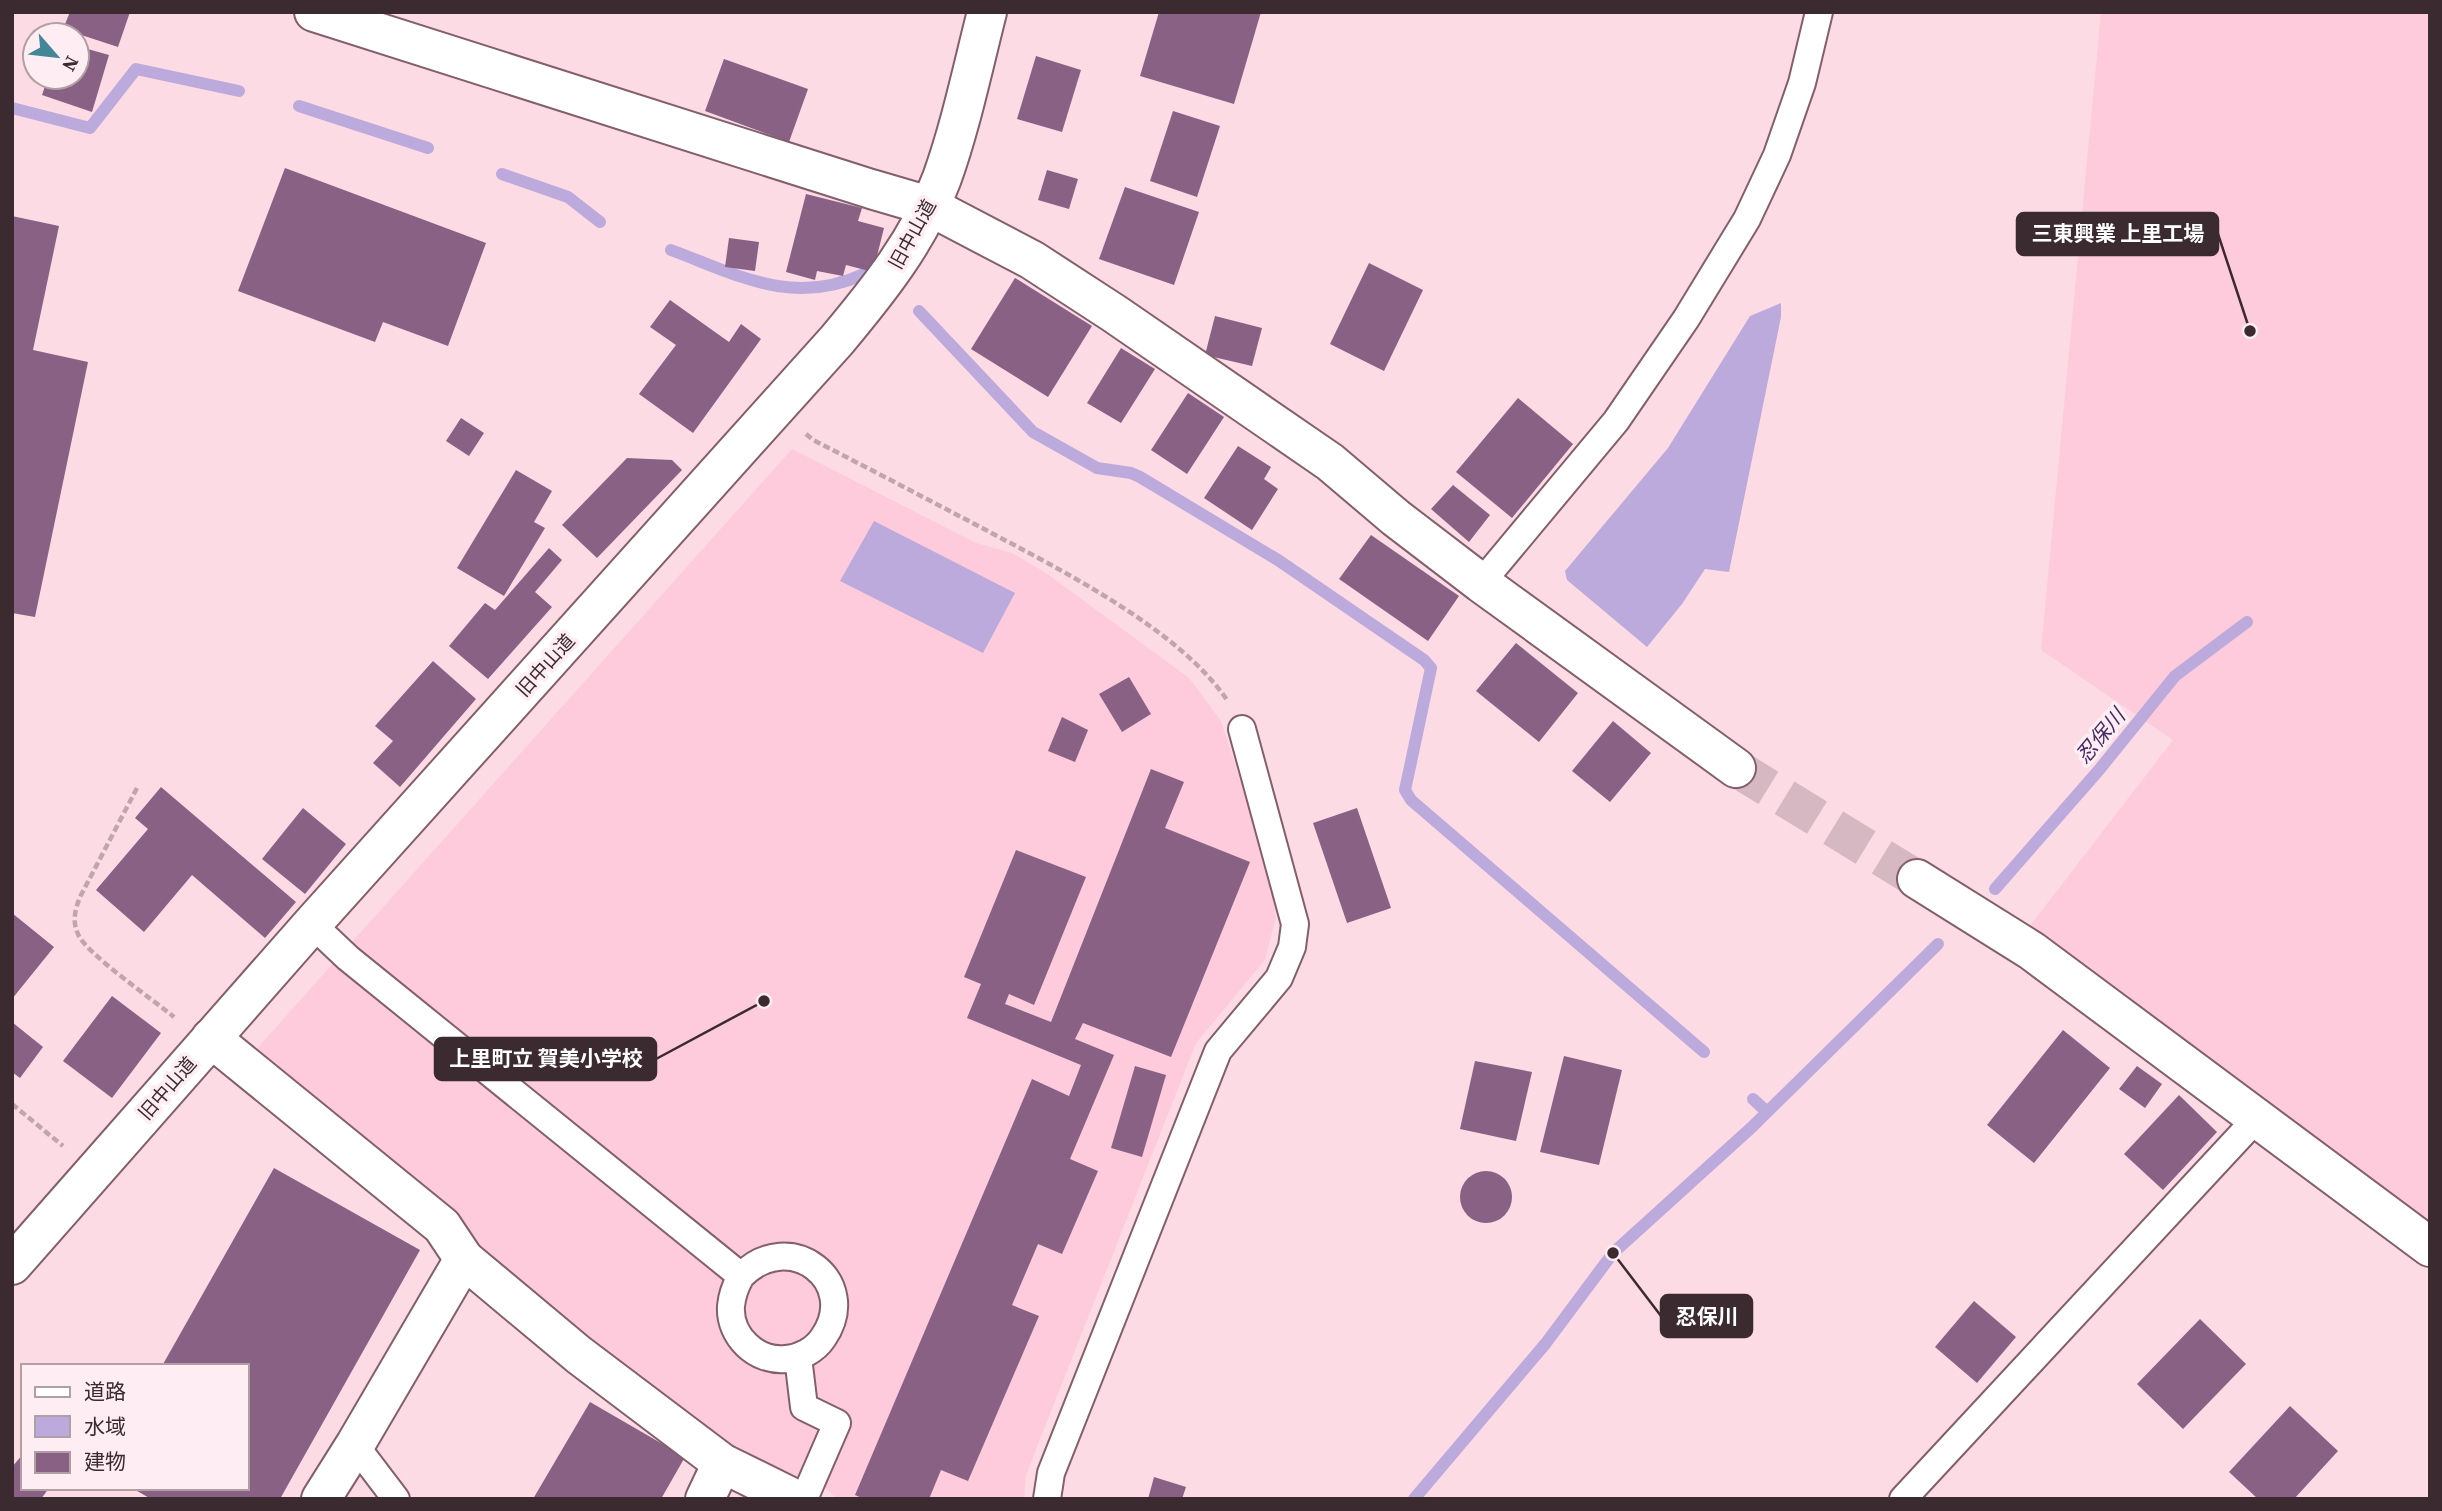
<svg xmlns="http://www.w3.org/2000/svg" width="2442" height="1511" font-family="'Source Serif 4','Noto Sans JP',serif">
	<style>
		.built { fill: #fdcbdb }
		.water { fill: #bbaadb }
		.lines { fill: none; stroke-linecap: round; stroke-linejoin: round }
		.stream { stroke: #bbaadb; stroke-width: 12 }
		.building { fill: #886185 }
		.minor-tunnel { stroke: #d5b8c1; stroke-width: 38; stroke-dasharray: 38 19; stroke-linecap: butt }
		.service-casing { stroke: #835f6b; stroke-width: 30 }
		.minor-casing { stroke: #835f6b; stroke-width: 42 }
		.secondary-casing { stroke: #835f6b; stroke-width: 42 }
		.path { stroke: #c1a5ad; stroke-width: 4.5; stroke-dasharray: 7 3.5; stroke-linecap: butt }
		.service { stroke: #fff; stroke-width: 26 }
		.minor { stroke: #fff; stroke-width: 38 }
		.secondary { stroke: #fff; stroke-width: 38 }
		.labels { text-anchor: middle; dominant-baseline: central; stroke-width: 7; stroke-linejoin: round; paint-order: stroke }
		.street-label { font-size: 19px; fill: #3b2b30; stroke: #feedf2 }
		.water-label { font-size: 21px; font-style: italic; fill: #462c68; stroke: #feedf2 }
		.leader { fill: none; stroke: #3b2b30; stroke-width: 2.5 }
		.callout-dot { fill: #3b2b30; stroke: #feedf2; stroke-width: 2.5 }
		.callout { fill: #3b2b30; stroke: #3b2b30; stroke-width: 2.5 }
		.callout-label { font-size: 21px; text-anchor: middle; font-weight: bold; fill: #fff }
	</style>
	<rect width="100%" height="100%" fill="#fcdbe5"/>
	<g class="built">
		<polygon points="2101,12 2430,12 2430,1232 2026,931 2173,740 2041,650"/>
		<polygon points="792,449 976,543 1012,553 1046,573 1189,678 1221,721 1268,867 1276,917 1265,960 1196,1043 1026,1475 1024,1499 837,1499 824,1487 737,1452 469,1245 253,1053"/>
	</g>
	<g class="water">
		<polygon points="1781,303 1781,317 1729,572 1705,569 1682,604 1647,647 1567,580 1565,571 1668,448 1750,316"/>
		<polygon points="874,521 1015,593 983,653 840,581"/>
	</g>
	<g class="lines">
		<g class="stream">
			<polyline points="299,106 428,148"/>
			<polyline points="12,108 90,128 136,69 239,91"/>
			<polyline points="502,174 568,197 600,222"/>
			<path d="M671,250c67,25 122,57 193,24"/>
			<polyline points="919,311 1033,432 1097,468 1131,473 1140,477 1278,560 1424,660 1431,668 1405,790 1411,800 1704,1052"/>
			<polyline points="1995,889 2099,770 2175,676 2247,622"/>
			<polyline points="1753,1099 1767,1112"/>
			<polyline points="1414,1499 1546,1343 1613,1253 1752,1127 1938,944"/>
		</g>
	</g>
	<g class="building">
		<polygon points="70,12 130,12 118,47 63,29"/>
		<polygon points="1159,12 1261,12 1234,104 1140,76"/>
		<polygon points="77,46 109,55 92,112 42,95 48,77 77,77"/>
		<polygon points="1036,56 1081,70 1062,132 1017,119"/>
		<polygon points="724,59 808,89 789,142 705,111"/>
		<polygon points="1173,111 1220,126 1197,197 1150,181"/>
		<polygon points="285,168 486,243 448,346 383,322 375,342 238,291"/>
		<polygon points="1047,170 1078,179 1069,209 1038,200"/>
		<polygon points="1125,187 1199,212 1174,285 1099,259"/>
		<polygon points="806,194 862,208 858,221 884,228 873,272 846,265 843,276 817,271 815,280 786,272"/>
		<polygon points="12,216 59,226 33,350 88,362 35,617 12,613"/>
		<polygon points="729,238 759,242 755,271 725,267"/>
		<polygon points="1369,263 1423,290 1384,371 1330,344"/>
		<polygon points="1015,278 1092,326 1048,397 971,349"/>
		<polygon points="670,300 729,342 741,324 761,339 693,433 639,394 676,345 650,327"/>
		<polygon points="1215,316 1262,328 1252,366 1205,355"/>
		<polygon points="1121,348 1155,369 1121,423 1087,403"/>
		<polygon points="1188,393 1224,417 1187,474 1151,450"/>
		<polygon points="1518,398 1573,444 1512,518 1456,472"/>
		<polygon points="461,418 484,433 469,456 446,441"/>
		<polygon points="1238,446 1271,467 1264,479 1278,489 1252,530 1204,498"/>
		<polygon points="627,458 672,460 682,470 597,558 562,525"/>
		<polygon points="516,470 552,491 534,522 545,528 504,596 457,568"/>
		<polygon points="1453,485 1490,515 1469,542 1431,509"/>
		<polygon points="1371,535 1459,596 1428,641 1339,579"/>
		<polygon points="549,548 562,560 535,592 552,607 488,679 449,646 485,603 495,610"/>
		<polygon points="1516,643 1578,693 1539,742 1476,691"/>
		<polygon points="433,661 476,699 400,787 373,763 393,741 375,726"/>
		<polygon points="1129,677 1151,714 1122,732 1099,694"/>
		<polygon points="1062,717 1088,730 1075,762 1048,751"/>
		<polygon points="1613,721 1651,753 1610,802 1572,771"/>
		<polygon points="1151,769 1184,782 1165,828 1250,862 1171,1057 1083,1023 1075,1039 1114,1055 1070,1159 1098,1171 1062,1254 1038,1244 1012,1305 1039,1316 968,1481 941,1470 929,1499 864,1499 855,1495 1032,1079 1069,1096 1081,1065 967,1018 981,984 964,977 1016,850 1086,877 1034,1005 1009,994 1005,1004 1051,1022"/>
		<polygon points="161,787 296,902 265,938 192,875 144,932 96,890 148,829 135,818"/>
		<polygon points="303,808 346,844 305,894 262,859"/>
		<polygon points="1357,808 1391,908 1347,923 1313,823"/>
		<polygon points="12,913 54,947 12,999"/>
		<polygon points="112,996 161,1033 112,1098 63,1061"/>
		<polygon points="12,1022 43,1047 20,1078 12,1072"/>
		<polygon points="2063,1030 2110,1068 2034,1163 1987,1125"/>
		<polygon points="1564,1056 1622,1070 1599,1165 1540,1152"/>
		<polygon points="1475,1061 1532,1072 1516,1141 1460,1129"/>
		<polygon points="1135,1066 1166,1075 1142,1157 1111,1148"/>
		<polygon points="2137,1066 2162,1084 2145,1108 2119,1089"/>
		<polygon points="2179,1095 2217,1132 2163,1190 2124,1154"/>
		<polygon points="274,1168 420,1250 280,1499 151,1499 132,1488 247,1488 247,1366 162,1366"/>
		<circle cx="1486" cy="1197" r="26"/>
		<polygon points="1974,1301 2016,1337 1977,1383 1935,1347"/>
		<polygon points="2200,1319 2246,1364 2183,1429 2137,1384"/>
		<polygon points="590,1402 685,1457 661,1499 533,1499"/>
		<polygon points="2290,1406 2338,1451 2294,1499 2258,1499 2229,1472"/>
		<polygon points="23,1454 23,1488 49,1488 41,1499 12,1499 12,1467"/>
		<polygon points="1154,1477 1186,1487 1182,1499 1148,1499"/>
	</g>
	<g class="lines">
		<polyline class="minor-tunnel" points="1736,768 1917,879"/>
		<defs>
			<g id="service">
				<polyline points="1481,583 1616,421 1686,319 1747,219 1777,155 1802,83 1819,12"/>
				<path d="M312,924l36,34 393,318c49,-50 121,6 82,62 -8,12 -23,20 -37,21 -30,3 -57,-23 -55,-53 1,-11 5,-21 10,-30"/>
				<polyline points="798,1357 804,1407 837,1423 804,1499"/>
				<polyline points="355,1445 396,1499"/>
				<polyline points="1047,1499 1051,1473 1218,1051 1279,978 1292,947 1295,924 1242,729"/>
				<polyline points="1903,1499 2257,1118"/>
			</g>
			<g id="minor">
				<polyline points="314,12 871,189 929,206 1032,260 1115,314 1330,462 1396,518 1481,583 1736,768"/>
				<polyline points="1917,879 2032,951 2430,1247"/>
				<polyline points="211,1038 442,1226 464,1259 579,1355 722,1463 795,1499"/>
				<polyline points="321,1499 355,1445 464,1259"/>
				<polyline points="705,1499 722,1463"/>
			</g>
			<path id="secondary" d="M12,1265l300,-341 525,-584c41,-49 82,-100 105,-162 19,-53 31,-111 45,-166"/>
		</defs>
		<use href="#service" class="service-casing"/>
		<use href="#minor" class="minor-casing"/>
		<use href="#secondary" class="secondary-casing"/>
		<g class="path">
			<path d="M806,434l7,6c57,29 114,59 171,89 75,40 195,100 243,171"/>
			<path d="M137,788l-57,109c-5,13 -8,24 -2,37 7,19 77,67 96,83"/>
			<polyline points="12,1104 63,1146"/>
		</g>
		<use href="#service" class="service"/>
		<use href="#minor" class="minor"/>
		<use href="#secondary" class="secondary"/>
	</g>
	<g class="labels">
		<g class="street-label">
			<text transform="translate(912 234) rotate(-61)">旧中山道</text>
			<text transform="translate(545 665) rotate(-48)">旧中山道</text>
			<text transform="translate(167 1088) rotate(-49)">旧中山道</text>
		</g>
		<g class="water-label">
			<text transform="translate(2100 736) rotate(-50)">忍保川</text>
		</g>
	</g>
	<path class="leader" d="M2250 331L2218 234M764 1001L656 1059M1613 1253L1661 1316"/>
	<g class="callout-dot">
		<circle cx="2250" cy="331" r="7"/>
		<circle cx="764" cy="1001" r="7"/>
		<circle cx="1613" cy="1253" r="7"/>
	</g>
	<g class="callout">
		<rect x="2017" y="213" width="201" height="42" rx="7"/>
		<rect x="435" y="1038" width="221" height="42" rx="7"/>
		<rect x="1661" y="1295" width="91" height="42" rx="7"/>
	</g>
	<g class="callout-label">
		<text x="2118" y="241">三東興業 上里工場</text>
		<text x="546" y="1066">上里町立 賀美小学校</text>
		<text x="1707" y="1324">忍保川</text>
	</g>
	<rect width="2442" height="1511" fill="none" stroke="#3b2b30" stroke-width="28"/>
	<rect x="21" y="1364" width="228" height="126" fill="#feedf2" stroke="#b09fa4" stroke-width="2"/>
	<rect x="35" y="1387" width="35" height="10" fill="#ffffff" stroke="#b09fa4" stroke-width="2"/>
	<text x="84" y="1399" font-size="21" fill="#3b2b30">道路</text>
	<rect x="35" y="1416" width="35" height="21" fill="#bbaadb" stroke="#b09fa4" stroke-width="2"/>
	<text x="84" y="1434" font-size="21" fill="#3b2b30">水域</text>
	<rect x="35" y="1452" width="35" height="21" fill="#886185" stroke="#b09fa4" stroke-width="2"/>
	<text x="84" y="1469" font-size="21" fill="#3b2b30">建物</text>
	<g transform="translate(56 56) rotate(118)"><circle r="33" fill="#feedf2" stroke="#b09fa4" stroke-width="2"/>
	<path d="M0-5L12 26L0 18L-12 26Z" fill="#438697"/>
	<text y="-10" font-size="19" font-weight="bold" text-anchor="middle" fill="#3b2b30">N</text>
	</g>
</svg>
